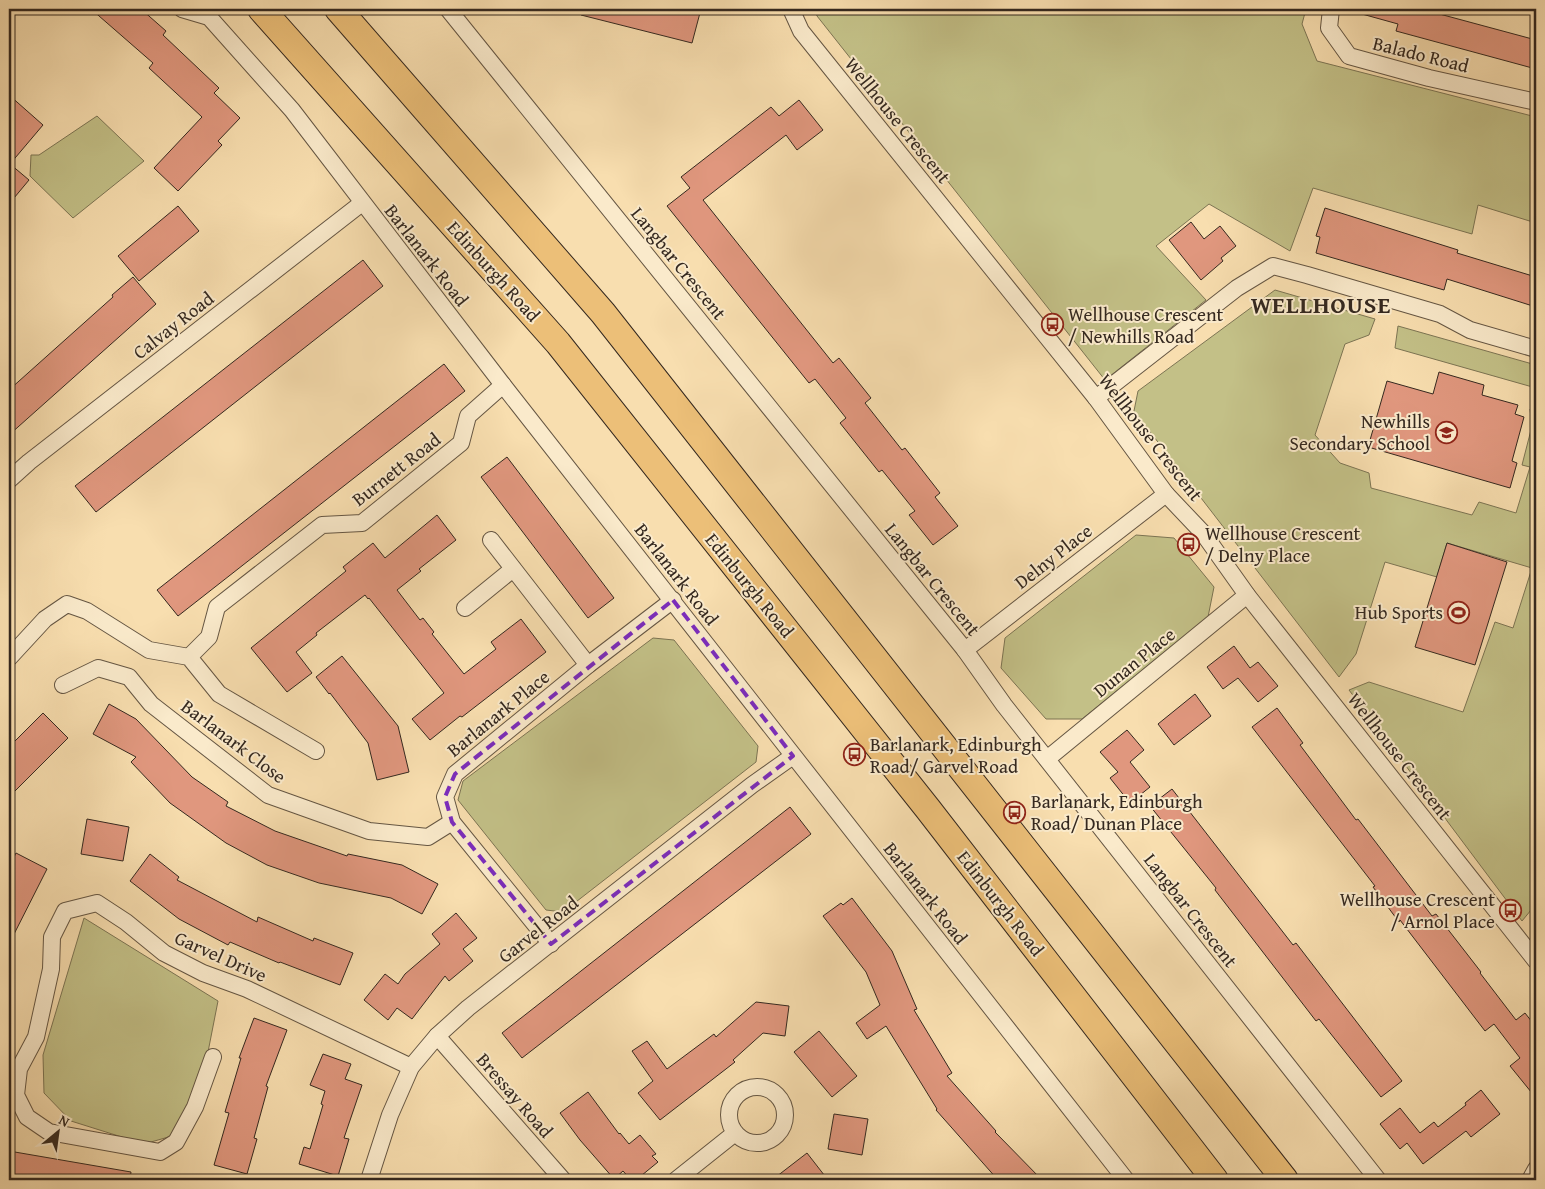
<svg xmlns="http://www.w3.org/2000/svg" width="1545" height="1189" font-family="'Gentium Book Plus',serif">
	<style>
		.green { fill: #c3c087; stroke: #7c7453 }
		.building { fill: #e0977e; stroke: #34281f }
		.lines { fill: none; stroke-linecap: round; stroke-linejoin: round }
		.street-casing { stroke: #655643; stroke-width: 18 }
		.primary-casing { stroke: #34281f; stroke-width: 28 }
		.street { stroke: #faeacb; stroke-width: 16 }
		.primary { stroke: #ecbf78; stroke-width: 26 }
		.marked { fill: none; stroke: #7b2cbf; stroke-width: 4; stroke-dasharray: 10 6; stroke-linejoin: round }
		.labels { text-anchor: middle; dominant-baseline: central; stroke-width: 4; stroke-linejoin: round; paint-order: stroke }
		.street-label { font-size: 19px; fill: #34281f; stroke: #faeacb }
		.poi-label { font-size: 19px; fill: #34281f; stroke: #faeacb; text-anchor: start }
		.district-label { font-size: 24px; font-weight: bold; letter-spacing: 1px; fill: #34281f; stroke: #faeacb }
	</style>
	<rect width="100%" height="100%" fill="#f8deaf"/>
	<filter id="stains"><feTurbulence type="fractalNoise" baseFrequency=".004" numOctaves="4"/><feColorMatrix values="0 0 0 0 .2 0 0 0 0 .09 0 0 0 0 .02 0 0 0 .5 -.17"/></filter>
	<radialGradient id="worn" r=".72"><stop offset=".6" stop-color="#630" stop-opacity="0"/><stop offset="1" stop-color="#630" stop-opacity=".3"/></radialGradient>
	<g class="green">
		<polygon points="815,9 1306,9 1302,24 1317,61 1536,117 1536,223 1478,205 1472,234 1313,188 1290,251 1209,204 1156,246 1206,300 1105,380 817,16"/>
		<polygon points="97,116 144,161 73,218 30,176 31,155 39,155"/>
		<polygon points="1275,290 1375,319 1369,335 1345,344 1315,435 1340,463 1369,473 1371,488 1472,515 1479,502 1516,513 1530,467 1522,465 1532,426 1530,409 1536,403 1536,904 1522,921 1349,690 1369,682 1463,712 1495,622 1513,628 1532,568 1447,543 1437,577 1385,562 1356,654 1339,677 1134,411 1138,391"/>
		<polygon points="1398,326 1536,365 1536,388 1395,348"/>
		<polygon points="1136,535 1174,538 1214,587 1208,617 1082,719 1046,719 1001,668 1005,638"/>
		<polygon points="653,638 674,640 758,746 756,762 563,912 546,910 458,800 463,781"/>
		<polygon points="84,918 218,1001 197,1108 172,1136 144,1144 71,1121 44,1093 43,1055"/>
	</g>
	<g class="building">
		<polygon points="91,9 141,9 166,31 163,35 219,88 214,93 240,118 218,141 222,145 178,191 154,168 202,117 149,68 153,63"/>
		<polygon points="582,9 701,9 692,43 581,15"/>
		<polygon points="1362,9 1421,9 1536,40 1536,69 1396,31 1398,24 1362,14"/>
		<polygon points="9,95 43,125 10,164 29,180 9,204"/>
		<polygon points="799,100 823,130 797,150 786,135 703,200 833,363 839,358 871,398 865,403 902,450 905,448 940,493 935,497 958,526 933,545 909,515 915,511 882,470 879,472 840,423 846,418 815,379 809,383 667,206 690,188 681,177 771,107 779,116"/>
		<polygon points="178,206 199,231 139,281 118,256"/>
		<polygon points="1325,208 1458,250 1457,253 1536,277 1536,307 1447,279 1444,290 1316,253 1320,237 1316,236"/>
		<polygon points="1191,222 1204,239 1220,226 1236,246 1221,258 1223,261 1201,280 1169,240"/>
		<polygon points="363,260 383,286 96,512 75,486"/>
		<polygon points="133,277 156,304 9,435 9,390 113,297 112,295"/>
		<polygon points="444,364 465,391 178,616 157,590"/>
		<polygon points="1439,372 1484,385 1482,395 1518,405 1515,414 1524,417 1512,461 1517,463 1510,488 1368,447 1387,381 1433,394"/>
		<polygon points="507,457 614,598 588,618 481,477"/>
		<polygon points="437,515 456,540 419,569 421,571 397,590 420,620 423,618 434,632 432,634 464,674 496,649 491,642 521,619 546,652 462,717 460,716 430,740 412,719 444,693 369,598 368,599 365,595 316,633 317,635 296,652 312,673 287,692 251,648 346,571 343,567 373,543 385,558"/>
		<polygon points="1447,543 1507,562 1475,665 1415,647"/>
		<polygon points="1234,646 1250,668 1258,662 1278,686 1258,702 1238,678 1223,689 1207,667"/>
		<polygon points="342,656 398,726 409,772 377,780 368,743 330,693 329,694 316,677"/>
		<polygon points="1195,694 1211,716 1174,745 1158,724"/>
		<polygon points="109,704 136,719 192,777 228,802 226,806 275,831 347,856 348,854 402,865 438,884 422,914 391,898 319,883 267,865 226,843 170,803 131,762 136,757 93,734"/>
		<polygon points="1277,708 1303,743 1300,745 1356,820 1358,819 1432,916 1436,914 1481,972 1480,973 1516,1020 1525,1013 1536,1027 1536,1098 1510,1066 1520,1058 1494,1024 1485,1031 1400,920 1399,922 1373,887 1375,886 1252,727"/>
		<polygon points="43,713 68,738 9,797 9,747"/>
		<polygon points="1127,730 1144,750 1130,762 1150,787 1130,803 1110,778 1118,772 1100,752"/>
		<polygon points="1172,789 1293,945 1296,943 1402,1081 1381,1097 1319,1019 1316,1021 1215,890 1216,888 1150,806"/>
		<polygon points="790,807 811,834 522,1058 502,1033"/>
		<polygon points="87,819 129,827 123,861 81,854"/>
		<polygon points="16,853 47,869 9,944 9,867"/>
		<polygon points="150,854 179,877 177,880 257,922 258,917 313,941 314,938 353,953 340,985 280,962 279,963 230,942 228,945 179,919 130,881"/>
		<polygon points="852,898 892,951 917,1009 914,1010 952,1073 947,1076 996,1131 995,1132 1042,1180 998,1180 936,1110 937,1109 886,1026 867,1039 856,1023 880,1005 866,972 823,916 841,903 843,905"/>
		<polygon points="456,913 477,938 463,949 473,961 449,981 445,976 412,1019 397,1008 388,1020 364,1000 385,974 398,984 405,974 440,944 432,934"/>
		<polygon points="756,1002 789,1006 785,1036 763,1033 733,1060 735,1062 660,1120 638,1093 653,1081 632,1051 647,1041 667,1069 714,1034 716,1037"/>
		<polygon points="254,1018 287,1030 266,1086 268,1087 254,1138 257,1139 247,1174 214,1165 229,1113 225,1112 241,1058 239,1058"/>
		<polygon points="819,1031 857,1076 832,1097 794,1052"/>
		<polygon points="323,1054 351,1064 345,1079 362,1085 344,1138 349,1139 338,1176 299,1164 304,1147 310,1149 323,1105 321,1104 325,1091 310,1085"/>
		<polygon points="1481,1090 1500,1114 1471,1137 1466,1131 1423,1164 1407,1143 1400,1149 1380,1124 1400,1108 1420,1133 1434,1122 1438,1127 1466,1105 1465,1103"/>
		<polygon points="588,1092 619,1134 620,1133 629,1144 640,1135 656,1154 652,1156 658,1162 636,1180 631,1180 623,1171 614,1179 580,1140 560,1113"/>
		<polygon points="834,1114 868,1119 862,1155 828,1149"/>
		<polygon points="9,1151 131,1172 130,1180 9,1180"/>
		<polygon points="807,1153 828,1180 772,1180"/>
	</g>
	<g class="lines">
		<defs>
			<g id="street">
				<polyline points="182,9 209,17 292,110 503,385 1126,1180"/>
				<polyline points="448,9 965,650 1004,705 1378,1180"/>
				<polyline points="791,9 801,31 1096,398 1166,494 1203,533 1247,595 1536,961"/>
				<polyline points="1331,9 1329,28 1349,56 1429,78 1536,102"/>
				<polyline points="1096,398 1237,288 1273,266 1307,275 1440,314 1470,330 1536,349"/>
				<polyline points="9,480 29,462 362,203"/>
				<polyline points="491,540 588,665"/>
				<polyline points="465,608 513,569"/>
				<polyline points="965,650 1166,494"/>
				<polyline points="189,657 209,637 217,607 322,525 362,523 461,443 468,416 503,385"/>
				<polyline points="9,658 45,619 67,604 87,611 149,650 189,657 219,694 316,751"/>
				<polyline points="63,685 98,668 129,677 151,704 268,795 369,831 428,837 452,822"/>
				<polyline points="1047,759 1247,595"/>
				<polyline points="551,944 452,822 445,797 455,774 588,665 673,600"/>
				<polyline points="437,1036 563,1180"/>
				<polyline points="213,1057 195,1107 176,1142 160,1152 49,1132 27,1117 16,1095 19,1069 36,1037 51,969 52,937 65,911 97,903 126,922 164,953 203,973 247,989 411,1067"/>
				<circle cx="757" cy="1115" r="28"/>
				<polyline points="369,1180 390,1115 411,1067 437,1036 468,1008 752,785 793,756"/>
				<polyline points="676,1180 735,1133"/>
				<polyline points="1530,1180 1536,1169"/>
			</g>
			<g id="primary">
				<polyline points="261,9 558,343 928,809 1215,1180"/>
				<polyline points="338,9 603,313 1285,1180"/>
			</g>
		</defs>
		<use href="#street" class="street-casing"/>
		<use href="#primary" class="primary-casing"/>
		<use href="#street" class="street"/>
		<use href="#primary" class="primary"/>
	</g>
	<path class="marked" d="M673,600l120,156 -242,188 -99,-122 -7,-25 10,-23z"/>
	<defs>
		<symbol id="bus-ring" viewBox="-11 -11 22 22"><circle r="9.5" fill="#faeacb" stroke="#8f2418" stroke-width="1.5"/><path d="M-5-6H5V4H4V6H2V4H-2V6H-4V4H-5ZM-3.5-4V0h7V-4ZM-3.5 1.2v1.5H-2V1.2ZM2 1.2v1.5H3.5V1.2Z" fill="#8f2418"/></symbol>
		<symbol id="school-ring" viewBox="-11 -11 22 22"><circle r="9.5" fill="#faeacb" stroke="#8f2418" stroke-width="1.5"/><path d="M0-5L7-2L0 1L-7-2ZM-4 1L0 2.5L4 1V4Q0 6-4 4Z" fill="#8f2418"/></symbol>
		<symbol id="stadium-ring" viewBox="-11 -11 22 22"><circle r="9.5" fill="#faeacb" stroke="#8f2418" stroke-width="1.5"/><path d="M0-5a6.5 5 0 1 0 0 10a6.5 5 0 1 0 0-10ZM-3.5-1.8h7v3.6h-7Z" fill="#8f2418"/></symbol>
	</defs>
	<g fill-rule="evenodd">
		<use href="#bus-ring" x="1040" y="312" width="25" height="25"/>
		<use href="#school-ring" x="1434" y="420" width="25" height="25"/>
		<use href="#bus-ring" x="1176" y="532" width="25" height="25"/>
		<use href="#stadium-ring" x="1446" y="600" width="25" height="25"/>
		<use href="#bus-ring" x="842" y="742" width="25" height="25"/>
		<use href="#bus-ring" x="1002" y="800" width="25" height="25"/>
		<use href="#bus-ring" x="1498" y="898" width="25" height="25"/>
	</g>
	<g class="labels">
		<g class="street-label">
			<text transform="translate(1421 54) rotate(14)">Balado Road</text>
			<text transform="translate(898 120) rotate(51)">Wellhouse Crescent</text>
			<text transform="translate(427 255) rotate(52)">Barlanark Road</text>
			<text transform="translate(679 263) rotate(51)">Langbar Crescent</text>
			<text transform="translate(494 271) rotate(48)">Edinburgh Road</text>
			<text transform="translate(173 325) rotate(-38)">Calvay Road</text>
			<text transform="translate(1151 437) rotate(52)">Wellhouse Crescent</text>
			<text transform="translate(396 469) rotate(-38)">Burnett Road</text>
			<text transform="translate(1053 556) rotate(-38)">Delny Place</text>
			<text transform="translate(677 574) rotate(52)">Barlanark Road</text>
			<text transform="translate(933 579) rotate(51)">Langbar Crescent</text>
			<text transform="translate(750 585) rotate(51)">Edinburgh Road</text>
			<text transform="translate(1134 662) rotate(-39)">Dunan Place</text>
			<text transform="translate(498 713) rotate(-39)">Barlanark Place</text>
			<text transform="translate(234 741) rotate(37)">Barlanark Close</text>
			<text transform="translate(1400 756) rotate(52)">Wellhouse Crescent</text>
			<text transform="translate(926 893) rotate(52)">Barlanark Road</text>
			<text transform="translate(1001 903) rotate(52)">Edinburgh Road</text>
			<text transform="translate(1191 910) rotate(52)">Langbar Crescent</text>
			<text transform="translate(538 929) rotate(-38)">Garvel Road</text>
			<text transform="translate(221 956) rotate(24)">Garvel Drive</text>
			<text transform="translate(515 1095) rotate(49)">Bressay Road</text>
		</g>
		<g class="poi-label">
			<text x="1068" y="314">Wellhouse Crescent<tspan x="1068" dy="22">/ Newhills Road</tspan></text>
			<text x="1430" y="421" text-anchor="end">Newhills<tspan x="1430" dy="22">Secondary School</tspan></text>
			<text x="1205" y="533">Wellhouse Crescent<tspan x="1205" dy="22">/ Delny Place</tspan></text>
			<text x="1443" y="612" text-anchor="end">Hub Sports</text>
			<text x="870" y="744">Barlanark, Edinburgh<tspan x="870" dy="22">Road/ Garvel Road</tspan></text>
			<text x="1031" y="801">Barlanark, Edinburgh<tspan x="1031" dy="22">Road/ Dunan Place</tspan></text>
			<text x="1495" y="899" text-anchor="end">Wellhouse Crescent<tspan x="1495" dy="22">/ Arnol Place</tspan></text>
		</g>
		<g class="district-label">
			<text x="1321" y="304">WELLHOUSE</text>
		</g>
	</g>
	<rect width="1545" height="1189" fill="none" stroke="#f8deaf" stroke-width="30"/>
	<rect x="10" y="10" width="1525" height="1169" fill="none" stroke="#34281f" stroke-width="2.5"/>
	<rect x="15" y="15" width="1515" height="1159" fill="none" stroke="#34281f"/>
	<g transform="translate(58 1132) rotate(29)" stroke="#faeacb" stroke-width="4" paint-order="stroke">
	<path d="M0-4L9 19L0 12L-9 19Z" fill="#34281f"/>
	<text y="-8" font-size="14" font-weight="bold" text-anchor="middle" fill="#34281f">N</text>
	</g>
	<rect width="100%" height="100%" filter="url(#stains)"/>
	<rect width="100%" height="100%" fill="url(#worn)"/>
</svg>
